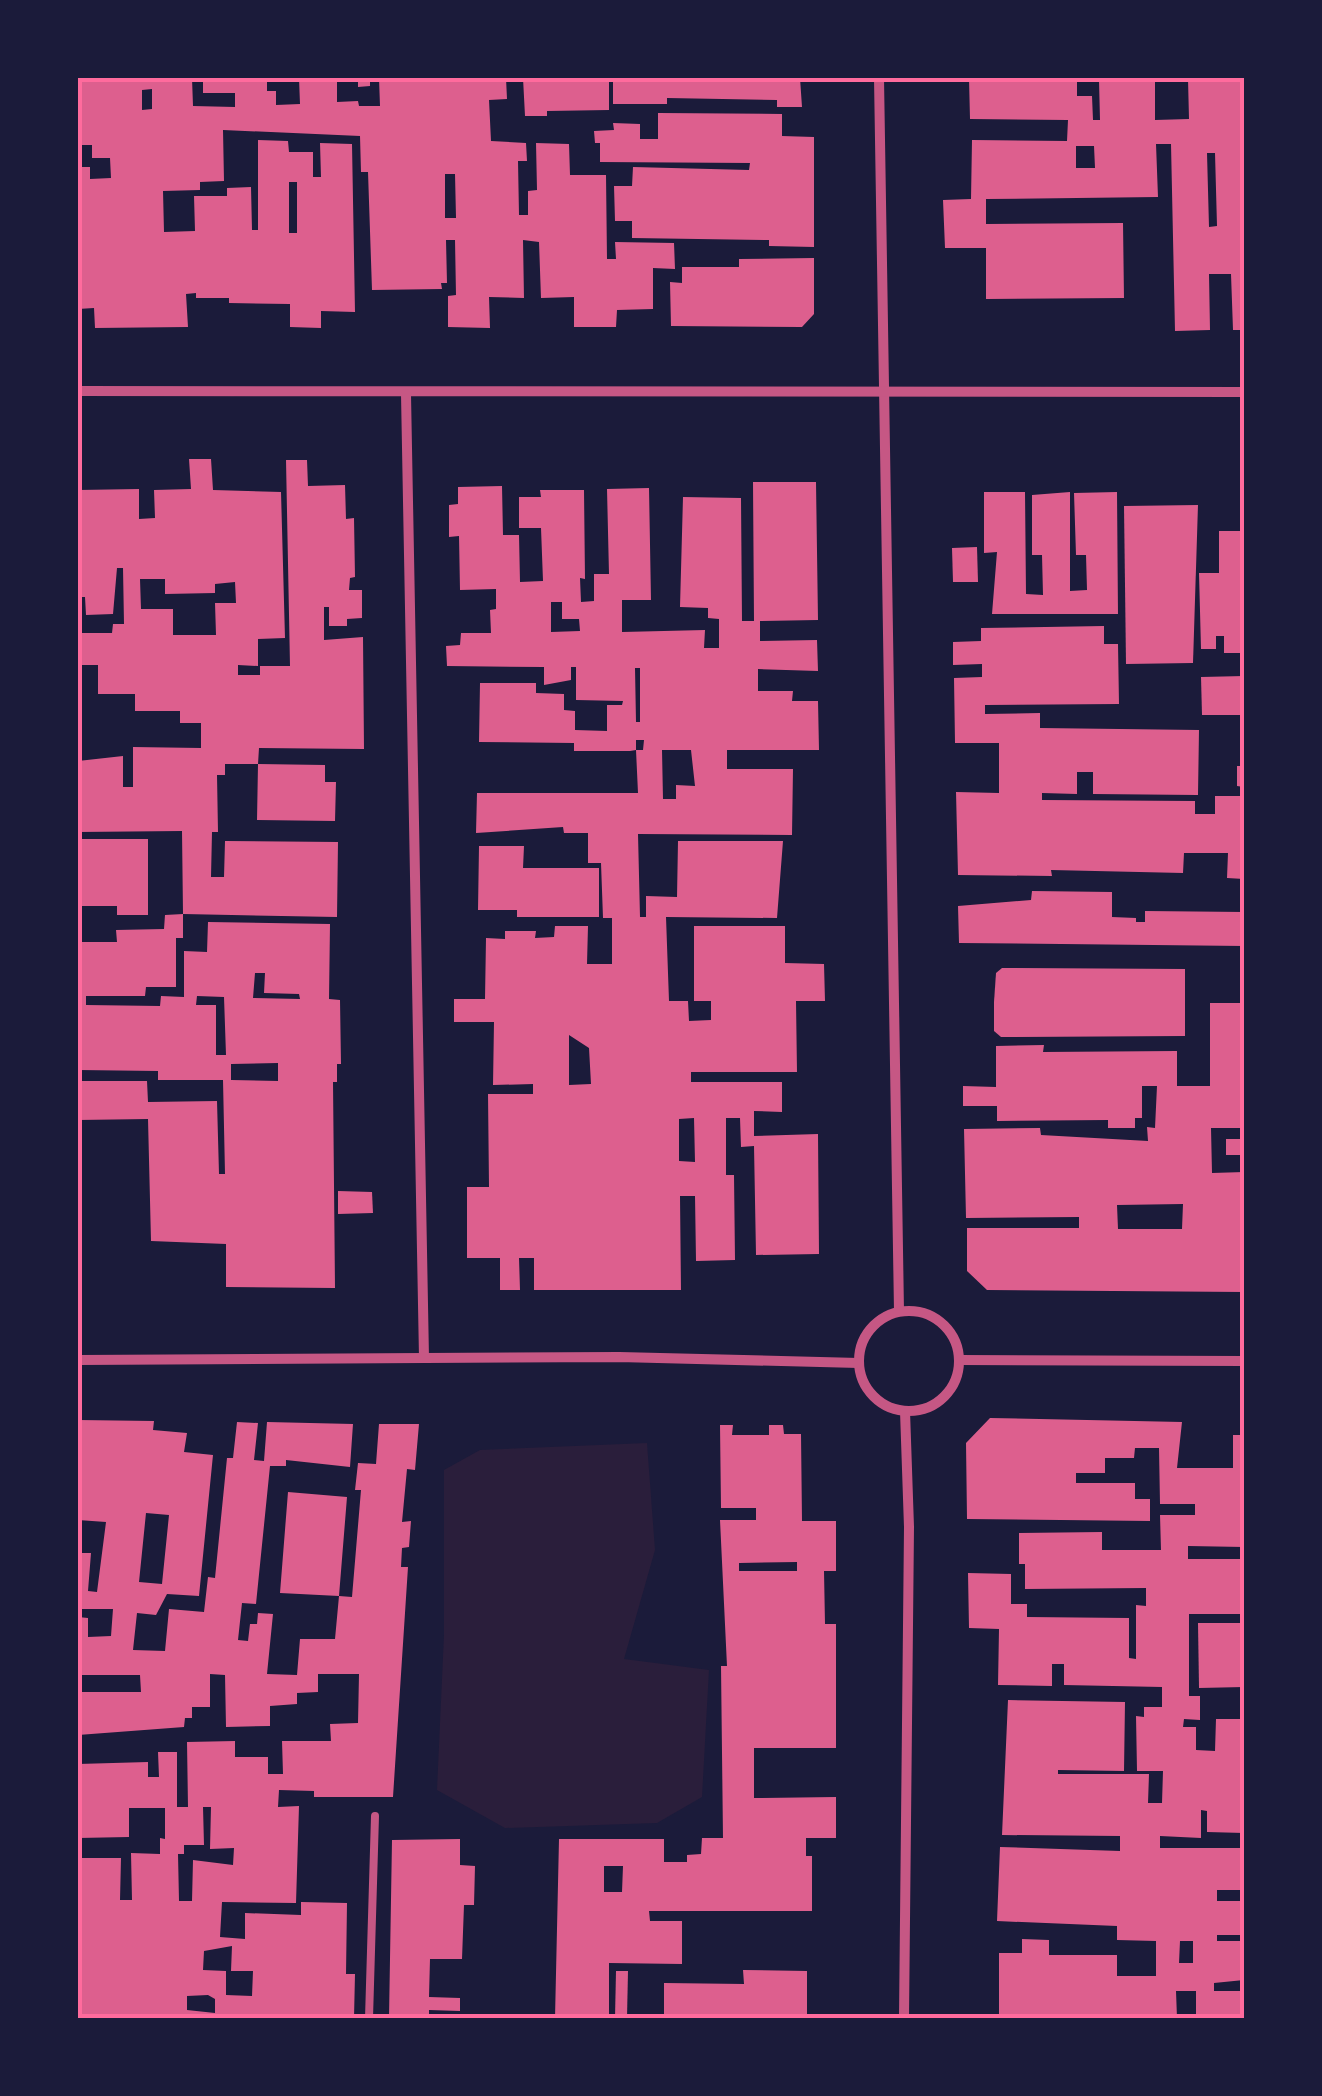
<svg xmlns="http://www.w3.org/2000/svg" width="1322" height="2096" font-family="Montserrat,sans-serif">
	<style>
		.green { fill: #2a1e3b }
		.building { fill: #dd5f8e; fill-rule: evenodd }
		.lines { fill: none; stroke-linecap: round; stroke-linejoin: round }
		.service { stroke: #c65784; stroke-width: 8 }
		.minor { stroke: #c65784; stroke-width: 10 }
		.neatline { fill: none; stroke: #ff6b9d; stroke-width: 4 }
	</style>
	<rect width="100%" height="100%" fill="#1b1b3a"/>
	<polygon class="green" points="647,1443 655,1550 624,1659 709,1670 702,1797 657,1823 505,1828 437,1790 444,1635 444,1470 480,1450"/>
	<g class="building">
		<path d="M78,78h114l1,28 42,1v-14h-32v-15h64v13h9v14l24,-1 -1,-26h38v24l21,-1 1,5h21l-1,-28h127l1,21 -18,1 2,41 35,2 1,18h-9l1,54h9v-24l9,-1 -1,-47 33,1 1,31h36l1,84h9l-1,-17 59,1 1,26 -22,-1v41l-36,1 -1,17h-42v-30l-33,1 -2,-56 -16,-2 1,58 -35,-1 1,31 -42,-1v-31l8,-1 -1,-55h-9l1,43h-6l1,6 -70,1 -4,-118h-7l-1,-36 -137,-6 1,51 -24,1v8l-37,1 1,41 31,-1 -1,-35h33v-8l24,-1 1,43h6v-90l30,1 1,11h24v25h8l-1,-34 32,1 3,168 -34,-1v17l-31,-1v-23l-61,-1v-5h-33v-5l-10,1 2,33 -93,1 -1,-20 -16,1v-142h12v12l21,-1 -1,-20h-18v-13h-14zM152,89v20l-10,1v-20zM445,174h10l1,44h-11zM289,182h8v51h-8z"/>
		<polygon points="358,78 370,78 370,86 358,87"/>
		<polygon points="523,78 609,78 609,110 547,111 547,116 525,116"/>
		<polygon points="613,78 800,78 802,107 777,107 777,100 667,98 667,104 613,104"/>
		<path d="M969,78h108v18h15l1,24h7l-1,-40 56,-2v42l34,-1 -1,-40 56,-1v252h-11l-2,-56h-22l1,56 -35,1 -4,-187h-15l2,53 -172,2v25l137,-1 1,75 -138,1v-51h-41l-2,-48 28,-1 1,-59 95,1 1,-21 -98,-1zM1076,146h18l1,22h-19zM1207,153h8l2,73 -8,1z"/>
		<polygon points="658,113 782,114 782,136 814,137 814,247 769,246 769,240 632,238 632,221 615,221 614,186 632,186 633,167 749,170 750,163 600,162 600,143 595,143 594,131 614,130 613,123 640,124 640,139 658,139"/>
		<polygon points="814,258 814,314 802,327 671,326 670,282 682,283 682,267 739,267 739,259"/>
		<path d="M189,459h22l2,31 68,2 4,146 -27,1v27l-20,-1v10h22v-9h30l-4,-206h21l1,26 37,-1 1,34 8,-1 1,59 -5,1 -1,12h13v28l-15,1v7h-18v-19h-5v33l39,-3 1,112 -105,-1 -1,16 67,1v17h11l-1,39 -78,-1 1,-56h-33v11h-8l1,57h-6l-1,45h13l1,-36 113,1 -1,75 -154,-3v24h-7v49h-30l-1,9h-59v9l74,1 1,-10 23,1v-46l23,1 1,-30 122,2 -1,75 11,1 1,64h-4v18h-4l2,206 -109,-1v-43l-75,-3 -3,-122 -70,1v-39h69l1,21 69,-1 2,73h6l-2,-94h-65v-9l-80,-1v-128h39l-1,-12 48,-1 1,-14 18,-1 -1,-83 -104,1v-71l45,-5v31h10v-40l68,1v-25h-21v-12h-45v-17h-37v-29h-20v-32h34l1,-9h11l-1,-56h-6l-4,46 -27,1 -1,-18h-4l-3,-107 61,-1v30l16,-1 -1,-28 37,-1zM140,579h25v15l50,-1v-9l20,-2 1,21h-21l1,32h-43v-26h-32zM255,973h10l-1,20 35,1 1,5 -47,-1zM197,996l27,1 2,58h-10v-50h-20zM278,1063v18l-47,-1v-16z"/>
		<path d="M753,482h63l2,138 -58,1v20l57,-1 1,31 -60,-2v22h35l-1,10h26l1,49h-92v19h66l-1,66 -154,-1 2,83h6v-21l31,1 1,-56h105l-6,77 -111,-1 3,84h19l1,20 22,-1v-19h-17v-75h91v37l39,1 1,37h-29l1,71h-106v10h91v30l-28,-1v25l64,-2 1,120 -63,1 -2,-109 -13,1 -1,-29h-14v57h8l1,85 -39,1 -1,-65h-15l1,94h-147v-32h-15l1,32h-20v-32h-33v-71h22l-1,-93h45v-10l-40,1 1,-63h-40v-23h31l1,-61 19,1v-8h31l-1,7 19,-1 1,-11h33l-1,38h25v-46h-9l-2,-55h-13v-30h-24l-1,-6 -87,6 1,-40h161l-2,-43h7l1,-10h-8v10l-6,1h-56v-8l-95,-1 1,-59h56v10l28,1v16l11,1v19l32,1v-26h15l1,-4 -47,-1v-33h-5v13l-27,5v-18l-97,-1 -1,-20 14,-1 1,-12h30l-1,-23 6,-1v-20l-36,1 -1,-54 -10,1v-32l9,-1v-17l44,-1 1,49h16l1,47 23,-1 -2,-53h-22v-31h22l-1,-7h44l1,89 -5,-1 1,24 13,-1v-27h15l-2,-85 42,-1 2,112h-29v32l83,-2 -1,18h15v-29l-11,-1v-10l-28,-1 3,-110 58,1 1,123h12zM551,602h11v17h17l1,12 -29,1zM635,668h5v54h-4zM662,750h29l4,36 -19,-1v14h-13zM569,1035l20,13 2,36 -22,1zM694,1118l1,44 -16,-1v-42z"/>
		<polygon points="984,492 1025,492 1026,594 1043,595 1042,555 1032,555 1032,495 1070,492 1070,591 1087,590 1086,555 1076,555 1074,493 1117,492 1118,614 992,614 997,552 984,553"/>
		<polygon points="1198,505 1193,663 1126,664 1124,506"/>
		<polygon points="1219,531 1244,531 1244,670 1240,670 1240,653 1224,653 1224,636 1216,636 1216,649 1201,649 1199,573 1219,573"/>
		<polygon points="977,547 978,582 953,582 952,548"/>
		<polygon points="1104,626 1104,644 1118,644 1119,704 985,705 985,714 1040,713 1040,728 1199,730 1198,795 1093,794 1093,772 1077,772 1077,794 1042,793 1042,800 1195,801 1195,814 1215,814 1215,796 1244,796 1244,879 1227,878 1228,853 1184,853 1183,873 1051,870 1052,876 958,875 956,792 999,793 999,743 955,743 954,678 982,677 982,664 953,665 953,642 981,641 981,628"/>
		<polygon points="1244,676 1244,715 1202,715 1201,677"/>
		<polygon points="1237,766 1244,766 1244,787 1237,786"/>
		<polygon points="78,839 148,839 148,915 117,915 117,906 78,906"/>
		<polygon points="479,846 524,846 523,868 599,868 599,917 517,917 517,910 478,910"/>
		<polygon points="1032,891 1112,892 1112,917 1136,918 1136,922 1145,922 1145,911 1244,912 1244,946 959,943 958,906 1031,900"/>
		<polygon points="1002,968 1185,969 1185,1036 1001,1037 994,1031 994,1002 996,973"/>
		<path d="M1210,1003h34v125h-33l1,45 32,-1v120l-257,-2 -20,-19v-43h112v-11l-113,1 -2,-89 76,-1 1,7 107,6 -1,-14 8,1 2,-42h-15v32h-7v10h-27v-8l-111,1v-15h-34v-20l33,1v-41l48,-1 -1,7 134,-1v35h33zM1183,1204l-1,25h-64l-1,-24z"/>
		<rect x="1226" y="1139" width="18" height="16"/>
		<polygon points="338,1191 372,1192 373,1213 338,1214"/>
		<path d="M990,1418l192,4 -5,46h56v-33h11v112l-56,-1v13h56v55h-55v82h11v24l-16,-1 -1,8h13v23l19,1 1,-32h28v114l-37,-1v-21l-6,-1v28l-41,-2v12h84v42h-27v11h27v34h-27v6h27v39l-30,3v8h30v27h-48v-27h-20l1,27h-178v-65h23v-14l27,1v15h68v21h39v-35l-39,-1v-14l-120,-5 3,-74 120,4v-15l-118,-1 6,-135 117,2 -1,69 -66,-1v4h91l-1,29h14l1,-32h-26l-1,-55 8,1v-10h18v-20l-98,-2v-21h-12v22l-54,-1 1,-56 -30,-1 -1,-55 43,1v30h16v13l102,1v40l7,1v-54l10,1v-18l-121,1v-25h-6v-31l83,-1v18h59l-1,-35h35v-11h-35l-1,-56h-24l-1,10h-29v15h-29v10h59v16h15v22l-183,-2 -1,-76zM1180,1941h13v22h-14z"/>
		<path d="M78,1420l76,1 -1,9 34,3 -3,19 29,3 -14,141 -32,-2 -11,21 -19,-2 -4,37 32,1 4,-42 35,3 4,-35 7,1 12,-120h6l4,-36 21,1 -4,37 10,1 3,-39 86,2 -3,43 -64,-7v6h-16l-14,138 -14,-1 -4,37 10,1 2,-17h7l1,-11 15,1 -6,60 30,1 3,-36h35l4,-43 -59,-3 8,-101 59,5 -8,99 13,1 9,-107h-6l3,-27 18,1 3,-40h40l-4,46 -8,-1 -5,53 9,-1 -2,26 -7,1 -1,19h7l-15,230h-79v-6l-35,-1 -1,17 21,-1 -3,97 -74,-1 -2,35 25,2v-26l56,2v-13l46,1 -1,71h9l-1,44h-276v-160h43l-1,42h12l-1,-47 29,1v-16l5,1v-31h-36v29l-51,1v-74l70,-2v15h11l-1,-25h19v55h11l-1,-65 48,-1v16h33v17h15l-1,-33h49l-1,-17 28,-1 1,-49h-41v18l-21,1v11l-27,2v20l-44,1 -1,-52 -15,-1v33h-18v11h-7l-1,9 -106,8v-43h63l-1,-17h-62v-58l10,1v19l23,-1 2,-27h-35v-56h13l-3,38 9,1 9,-70 -28,-2zM146,1513l23,2 -7,69 -23,-2zM203,1807h8l-1,42 24,-1 -1,17 -40,-5 -1,41h-13l-1,-47h6v-9h20zM232,1946l-1,25h22l-1,25 -26,-1v-24l-23,-1 1,-19zM208,1995l7,4v14l-28,-3v-14z"/>
		<path d="M720,1425h13l-1,10h37v-10h14l1,9h17l1,87h34v50h-12l1,53h11v124h-82v50l82,-1v41h-30v18h6v55h-163l1,10h32v43l-73,-1v55h-54l4,-179h105v23h23v-7l14,-1 1,-16h21l-2,-172h6l-7,-146h36v-12h-35zM797,1562v9h-58v-8zM604,1866h19l-1,26h-18z"/>
		<polygon points="1198,1623 1244,1623 1244,1687 1199,1688"/>
		<polygon points="460,1839 460,1865 475,1866 474,1905 464,1905 462,1959 430,1959 429,1997 460,1998 460,2011 429,2010 429,2018 389,2018 392,1840"/>
		<polygon points="743,1970 807,1971 807,2018 664,2018 664,1983 744,1984"/>
		<polygon points="616,1971 628,1971 627,2018 615,2018"/>
	</g>
	<g class="lines">
		<polyline class="service" points="369,2018 375,1816"/>
		<g class="minor">
			<polyline points="879,78 899,1311"/>
			<polyline points="78,391 1244,392"/>
			<polyline points="406,394 424,1358"/>
			<circle cx="909" cy="1361" r="50"/>
			<polyline points="78,1360 619,1357 859,1363"/>
			<polyline points="959,1360 1244,1361"/>
			<polyline points="904,2018 909,1527 905,1411"/>
		</g>
	</g>
	<rect width="1322" height="2096" fill="none" stroke="#1b1b3a" stroke-width="160"/>
	<rect x="80" y="80" width="1162" height="1936" class="neatline"/>
</svg>
